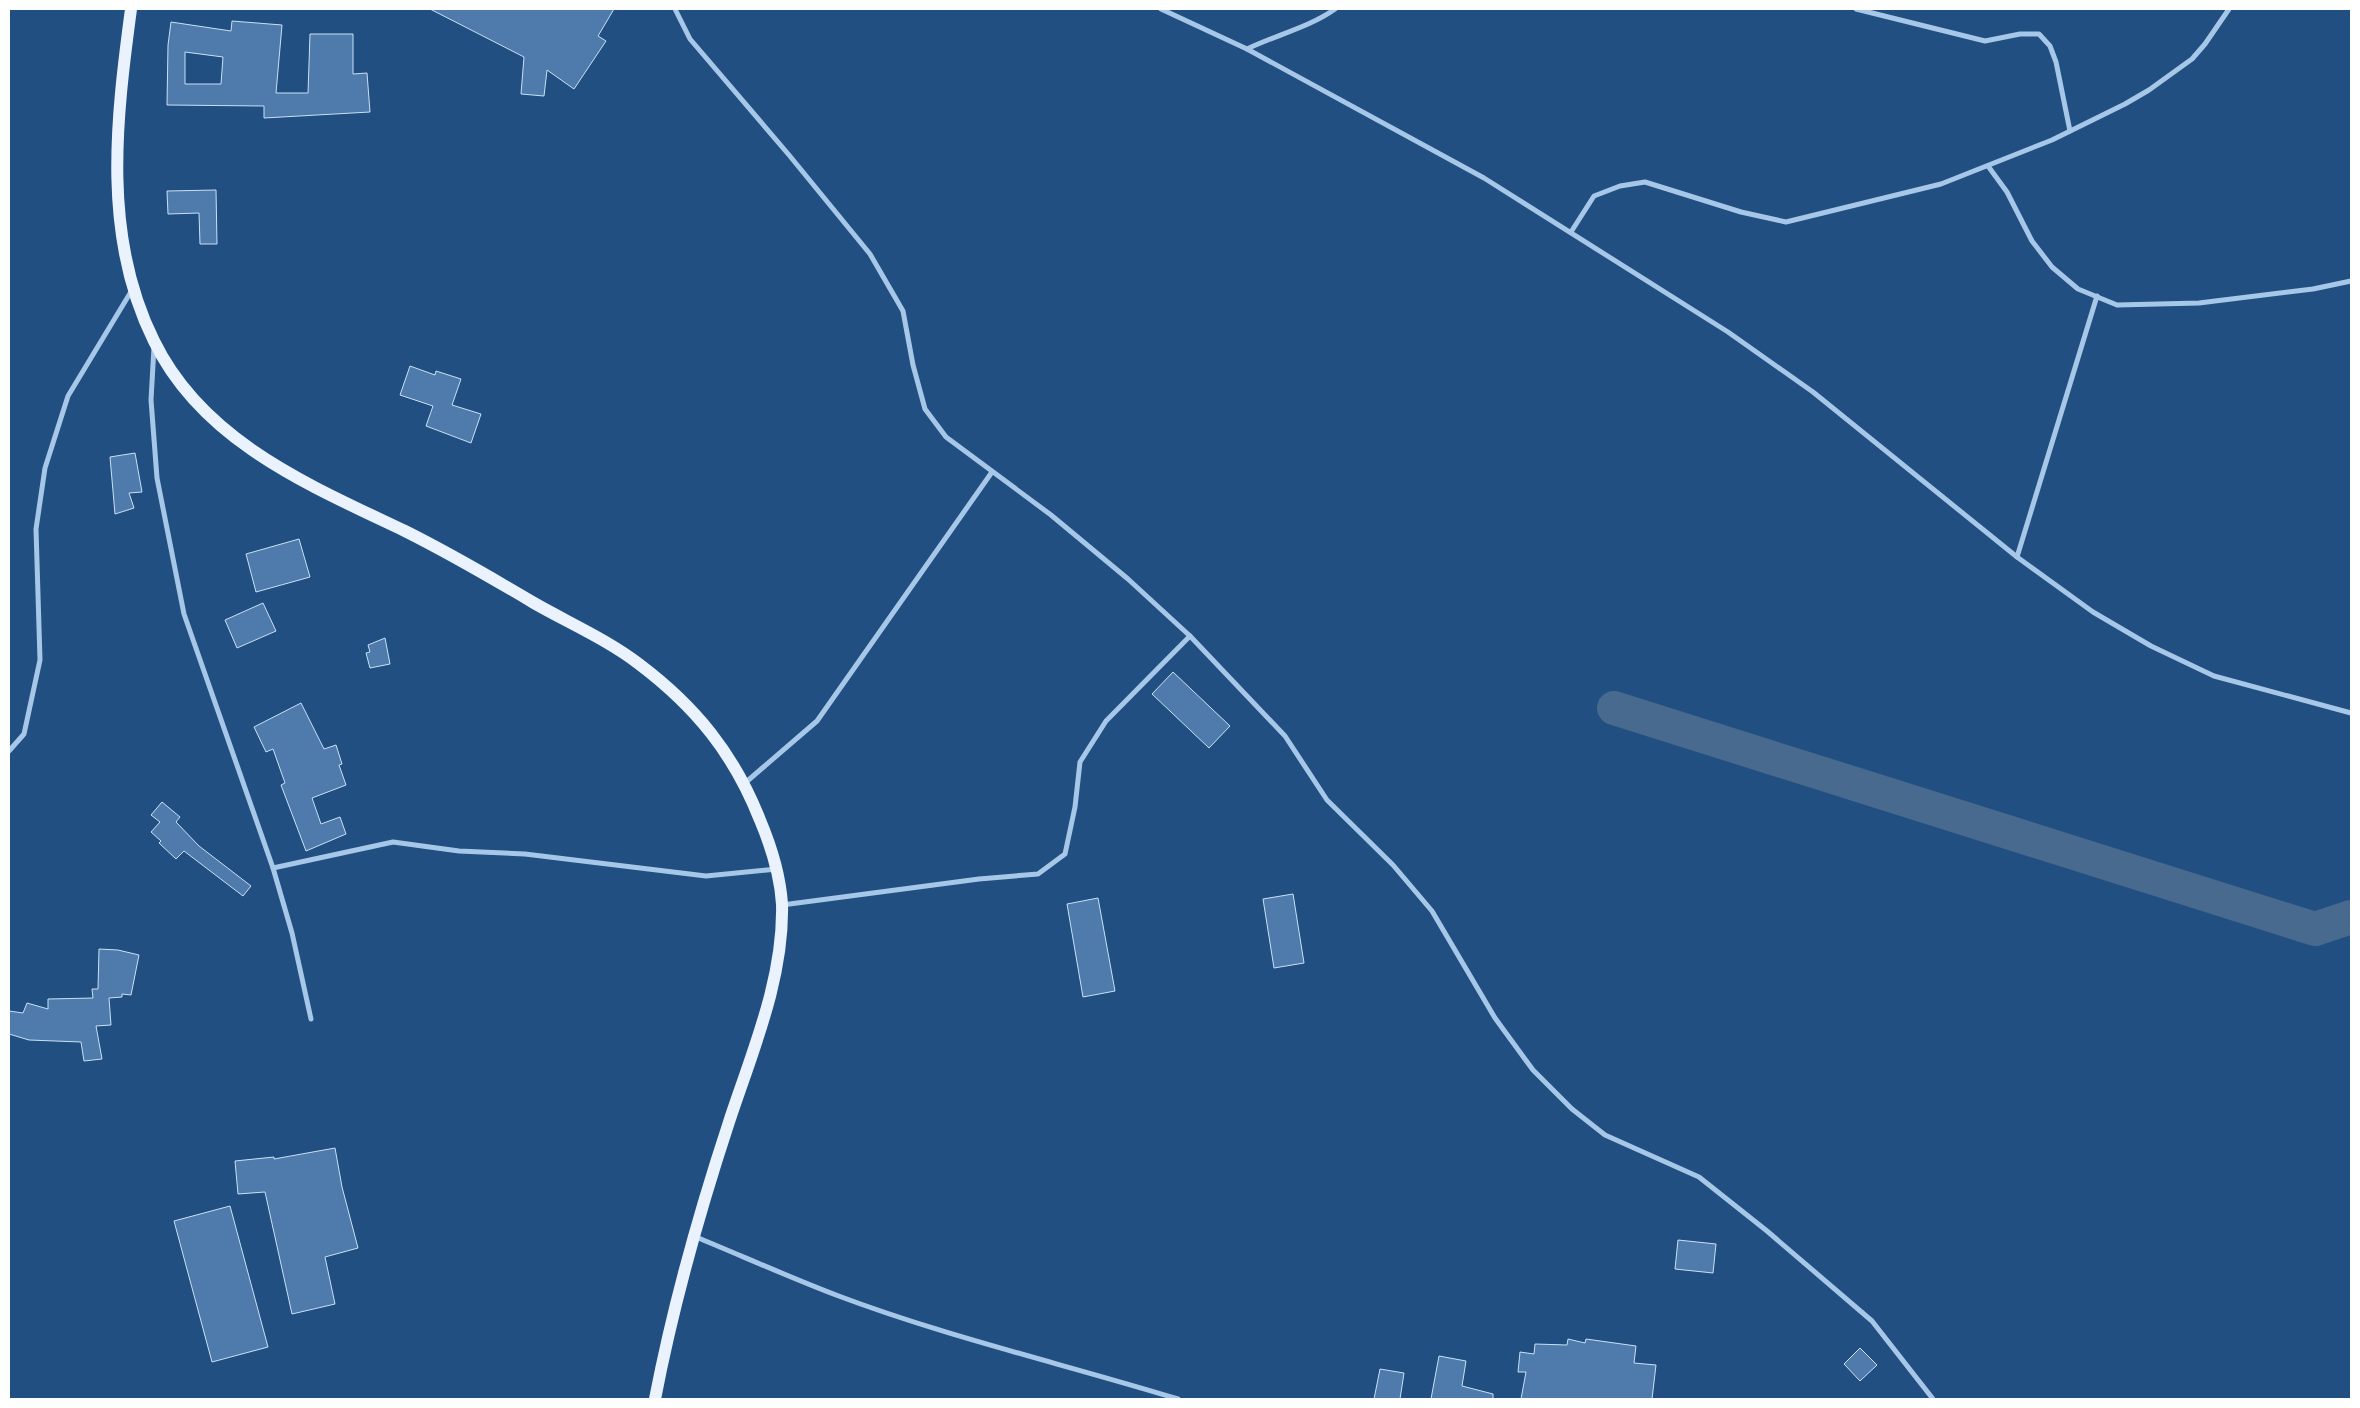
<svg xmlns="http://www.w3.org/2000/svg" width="2360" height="1408" font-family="Roboto,sans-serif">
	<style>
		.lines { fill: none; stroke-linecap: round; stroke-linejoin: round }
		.river { stroke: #486a8e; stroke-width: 34 }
		.building { fill: #4e7bac; stroke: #cbe0f6; fill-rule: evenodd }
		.street { stroke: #a7c7e8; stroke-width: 5 }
		.primary { stroke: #e9f2fd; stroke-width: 12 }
	</style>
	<rect width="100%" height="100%" fill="#214f81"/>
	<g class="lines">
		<polyline class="river" points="1614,708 2315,929 2351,917"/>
	</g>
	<g class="building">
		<polygon points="430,9 614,9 598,36 606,41 574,89 547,70 544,96 521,94 524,57"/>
		<path d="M232,21l50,4 -6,68h32l2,-59h43v40l14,-1 3,39 -106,6v-12l-97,-1 1,-60 3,-23 60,9zM185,52l38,5 -2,27h-36z"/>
		<polygon points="216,190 217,244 200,244 199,213 168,214 167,191"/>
		<polygon points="410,366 435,375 436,371 461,379 452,405 481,414 471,443 426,426 433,406 400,395"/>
		<polygon points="135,453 142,492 129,493 134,508 115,514 110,457"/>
		<polygon points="299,539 310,577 256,592 246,554"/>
		<polygon points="263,603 276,631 237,648 225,620"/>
		<polygon points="385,638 390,664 370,668 366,653 370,652 368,645"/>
		<polygon points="1173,672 1230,726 1209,748 1152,694"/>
		<polygon points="301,703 324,749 336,745 342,764 339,765 346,785 312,798 321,824 340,817 346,834 306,851 281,785 285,783 273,749 266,752 254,727"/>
		<polygon points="162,802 180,817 176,822 199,846 251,886 243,896 184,851 176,859 159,843 161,841 151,832 160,822 151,815"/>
		<polygon points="1293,894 1304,963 1274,968 1263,899"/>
		<polygon points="1098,898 1115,991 1083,997 1067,904"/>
		<polygon points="99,949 118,950 139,955 131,995 122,994 122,997 109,998 111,1025 96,1026 102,1059 84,1061 81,1042 29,1040 9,1034 9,1011 23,1013 27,1003 48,1009 48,999 93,998 92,989 98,989"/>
		<polygon points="335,1148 342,1187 358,1248 325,1257 335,1304 292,1314 265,1192 238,1194 235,1161 274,1157 274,1159"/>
		<polygon points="230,1206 268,1347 212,1362 174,1221"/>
		<polygon points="1678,1240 1716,1244 1713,1273 1675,1269"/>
		<polygon points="1568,1339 1585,1343 1586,1339 1636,1346 1634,1363 1656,1365 1652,1399 1521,1399 1526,1372 1518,1372 1520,1352 1534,1354 1535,1344 1567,1345"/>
		<polygon points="1860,1348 1877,1365 1860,1381 1844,1364"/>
		<polygon points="1439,1356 1466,1361 1462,1386 1493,1394 1493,1399 1431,1399"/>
		<polygon points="1380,1369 1404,1373 1400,1399 1374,1399"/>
	</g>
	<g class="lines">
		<g class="street">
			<polyline points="675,9 690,39 789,155 870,254 903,311 913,365 925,409 946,437 1051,515 1128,579 1190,636 1285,736 1327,800 1393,865 1432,911 1495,1018 1533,1070 1572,1109 1605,1135 1699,1177 1767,1231 1872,1321 1933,1399"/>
			<polyline points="1161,9 1247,49 1484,178 1728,332 1813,392 2017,557 2093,612 2151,646 2214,676 2351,713"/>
			<polyline points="1856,9 1985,41 2020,34 2039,34 2050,46 2056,62 2070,131"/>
			<path d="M1247,49c29,-14 63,-22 88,-40"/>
			<polyline points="1988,166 2007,192 2032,241 2052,267 2078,289 2117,305 2199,303 2313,289 2351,281"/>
			<polyline points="1571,232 1594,196 1620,186 1645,182 1741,212 1786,222 1941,184 2052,140 2125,104 2149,90 2192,59 2205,44 2229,9"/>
			<polyline points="154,347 151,400 157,478 184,614 273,868 292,933 311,1019"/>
			<polyline points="2017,557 2097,296"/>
			<polyline points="9,751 24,734 40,660 36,529 45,468 68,396 132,290"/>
			<polyline points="745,783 817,721 992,472"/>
			<polyline points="273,868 393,842 459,851 525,854 706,876 777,869"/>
			<polyline points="782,905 979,879 1038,874 1065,854 1075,807 1080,762 1106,721 1190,636"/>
			<path d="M696,1237c46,19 93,40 140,58 111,42 228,69 342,104"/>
		</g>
		<path class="primary" d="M131,9c-15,112 -29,228 23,332 49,101 157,145 251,190 44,22 87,47 129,72 35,20 74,37 105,61 57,43 95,90 121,156 11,26 20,54 22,84 2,75 -30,148 -53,218 -30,91 -56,184 -74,277"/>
	</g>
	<rect width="2360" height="1408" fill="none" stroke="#ffffff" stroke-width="20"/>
</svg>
